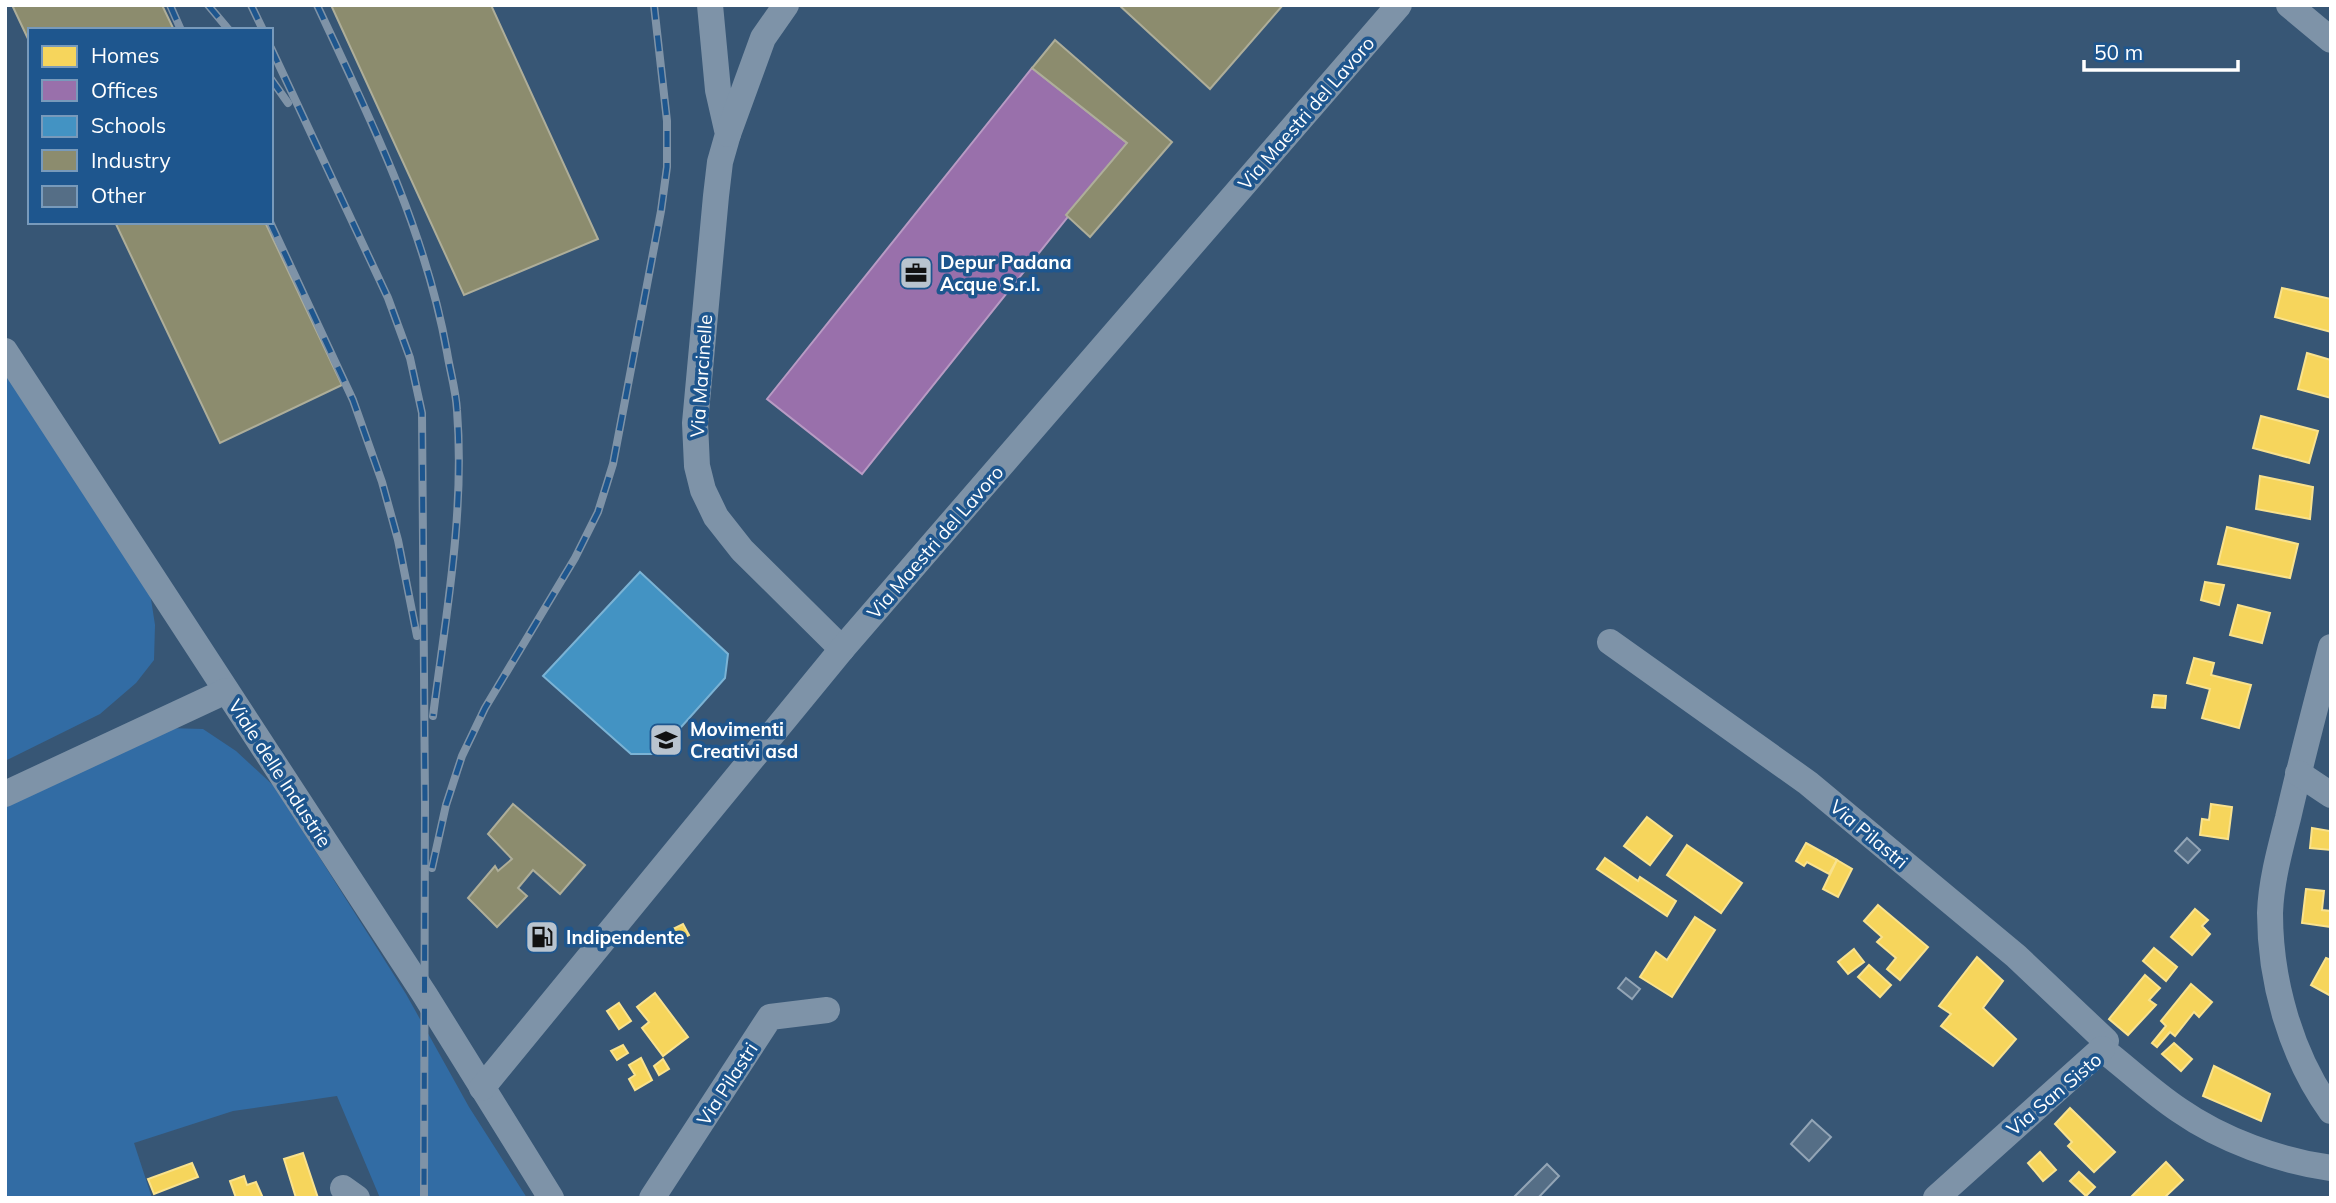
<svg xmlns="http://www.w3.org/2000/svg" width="2336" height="1203" font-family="Mulish,sans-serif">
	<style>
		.green { fill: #326ca4 }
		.homes { fill: #f6d55c; stroke: #f9e28d; stroke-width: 2 }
		.offices { fill: #9970ab; stroke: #b89bc4; stroke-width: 2 }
		.schools { fill: #4393c3; stroke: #7bb3d5; stroke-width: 2 }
		.industry { fill: #8c8c6e; stroke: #aeae9a; stroke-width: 2 }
		.building { fill: #556e86; stroke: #93a5b6; stroke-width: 2 }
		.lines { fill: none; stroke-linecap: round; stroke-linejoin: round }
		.minor { stroke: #7e93a8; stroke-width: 26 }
		.rail-casing { stroke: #7f93a7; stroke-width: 8 }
		.rail { stroke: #1e568e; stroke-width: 5; stroke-dasharray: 16; stroke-linecap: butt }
		.labels { text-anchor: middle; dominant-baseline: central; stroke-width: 7; stroke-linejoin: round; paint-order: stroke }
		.street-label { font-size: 19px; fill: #fff; stroke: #1e568e }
		.poi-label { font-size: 19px; font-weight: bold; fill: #fff; stroke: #1e568e; text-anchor: start }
	</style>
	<rect width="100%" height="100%" fill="#375675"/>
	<g class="green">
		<polygon points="5,363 149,586 155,625 154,660 136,683 100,714 5,761"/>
		<polygon points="167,728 203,729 236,751 275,787 406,994 469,1107 527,1198 380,1198 337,1096 233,1111 134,1143 152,1198 5,1198 5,796"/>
	</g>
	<g class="homes">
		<polygon points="2282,288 2331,299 2331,332 2275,317"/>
		<polygon points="2307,353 2331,360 2331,398 2298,389"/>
		<polygon points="2261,416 2318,431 2309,463 2253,448"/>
		<polygon points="2260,476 2313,487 2310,519 2256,509"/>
		<polygon points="2227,527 2298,544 2290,578 2218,564"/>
		<polygon points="2205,582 2224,585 2219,605 2201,600"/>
		<polygon points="2238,605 2270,613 2262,643 2230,635"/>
		<polygon points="2194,658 2214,663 2211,675 2251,685 2239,728 2202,718 2210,689 2187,683"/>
		<polygon points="2154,695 2166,696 2165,708 2152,707"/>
		<polygon points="2211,804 2232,807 2228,839 2200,835 2202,819 2209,820"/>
		<polygon points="1647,817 1672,836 1650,865 1624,846"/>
		<polygon points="2312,828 2330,831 2331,850 2310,848"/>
		<polygon points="1806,843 1837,860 1829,874 1807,862 1804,866 1796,861"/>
		<polygon points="1687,845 1742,883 1721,913 1667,875"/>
		<polygon points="1605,858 1638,881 1640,877 1676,901 1667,916 1597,869"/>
		<polygon points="1837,860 1852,869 1838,897 1823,889"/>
		<polygon points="2306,889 2324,891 2322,910 2331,911 2331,927 2302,923"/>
		<polygon points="1878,905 1928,947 1900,980 1887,969 1896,958 1877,942 1882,937 1864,921"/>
		<polygon points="2195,909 2208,920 2202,926 2210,934 2192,955 2171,937"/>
		<polygon points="1695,917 1715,930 1672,997 1640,977 1656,952 1667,960"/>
		<polygon points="683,924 689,935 679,940 673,929"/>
		<polygon points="2154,948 2177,967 2166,981 2143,961"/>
		<polygon points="1854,949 1864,962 1848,974 1838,962"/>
		<polygon points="1977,957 2003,981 1983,1008 2016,1039 1993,1066 1941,1026 1951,1014 1939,1006"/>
		<polygon points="2326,958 2331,960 2331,996 2311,985"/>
		<polygon points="1869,965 1891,985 1880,997 1858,977"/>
		<polygon points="2145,975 2160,988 2149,1000 2156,1005 2128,1035 2109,1019"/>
		<polygon points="2191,984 2212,1002 2199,1017 2194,1012 2175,1036 2170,1032 2157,1047 2152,1043 2166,1026 2161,1021"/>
		<polygon points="655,993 688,1037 663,1056 642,1028 649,1022 637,1007"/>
		<polygon points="619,1003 631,1021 619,1029 607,1011"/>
		<polygon points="2174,1043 2192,1059 2181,1071 2162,1054"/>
		<polygon points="623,1045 628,1053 617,1060 611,1051"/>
		<polygon points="641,1058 652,1080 635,1090 629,1079 635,1075 629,1065"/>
		<polygon points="663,1059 669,1069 659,1075 654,1066"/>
		<polygon points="2214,1066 2270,1094 2261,1121 2203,1096"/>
		<polygon points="2070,1108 2115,1152 2094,1172 2068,1146 2072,1142 2055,1124"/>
		<polygon points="2040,1152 2056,1170 2043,1181 2028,1163"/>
		<polygon points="303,1153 318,1198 296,1198 284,1159"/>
		<polygon points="2166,1162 2183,1180 2164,1198 2130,1198"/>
		<polygon points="192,1163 198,1177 154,1194 148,1179"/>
		<polygon points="2079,1172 2095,1187 2086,1196 2070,1181"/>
		<polygon points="244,1176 247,1185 256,1182 263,1198 236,1198 230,1181"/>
	</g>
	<polygon class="offices" points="1032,68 1127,143 862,474 767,399"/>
	<polygon class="schools" points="640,572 728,654 725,678 657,754 631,754 543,676"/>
	<g class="industry">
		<polygon points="12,5 162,5 174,30 30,30 30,43"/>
		<polygon points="331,5 491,5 598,239 464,295"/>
		<polygon points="1119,5 1283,5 1210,89"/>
		<polygon points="1055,40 1172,142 1090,237 1066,215 1127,143 1032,68"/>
		<polygon points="115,222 265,222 342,385 220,443"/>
		<polygon points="513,804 585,865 560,894 533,870 518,888 527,896 497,927 468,898 495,866 498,871 512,859 488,834"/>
	</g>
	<g class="building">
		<polygon points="2187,838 2200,850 2188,863 2175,851"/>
		<polygon points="1626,978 1640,989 1632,999 1618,988"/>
		<polygon points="1812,1120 1831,1137 1809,1161 1791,1144"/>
		<polygon points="1547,1164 1559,1176 1538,1198 1513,1198"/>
	</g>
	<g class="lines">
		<g class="minor">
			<polyline points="710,5 718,90 728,134 720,162 716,196 695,423 697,466 703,490 716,517 742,550 842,649"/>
			<polyline points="2289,5 2331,40"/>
			<polyline points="728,134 763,38 786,5"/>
			<polyline points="5,351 425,995 551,1198"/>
			<polyline points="1610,642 1808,783 2016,956 2106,1041 2102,1049"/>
			<path d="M2331,647c-15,57 -30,114 -43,171 -8,31 -17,64 -18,95 0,68 21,143 61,198"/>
			<polyline points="2298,773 2331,795"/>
			<polyline points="5,794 226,691"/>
			<path d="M2102,1049c26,20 50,43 77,61 43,30 101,51 152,58"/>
			<polyline points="482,1088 842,649 1399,5"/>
			<polyline points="343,1188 357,1198"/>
			<polyline points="652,1198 770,1017 827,1010"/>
			<polyline points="1936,1198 2102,1049"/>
		</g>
		<defs>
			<g id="rail">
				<polyline points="170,5 181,30"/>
				<polyline points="208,5 229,30"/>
				<polyline points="251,5 263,30"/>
				<path d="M317,5c53,113 108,224 130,347 3,19 9,39 10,58 8,103 -11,204 -24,306"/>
				<polyline points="271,48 388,298 410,358 422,413 425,802 424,1198"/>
				<polyline points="271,79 288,103"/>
				<polyline points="270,222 353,400 382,482 398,540 417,636"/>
				<polyline points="432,868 446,805 462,756 485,708 575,558 598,512 613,464 661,211 667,167 667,121 654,5"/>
			</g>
		</defs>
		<use href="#rail" class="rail-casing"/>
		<use href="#rail" class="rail"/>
	</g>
	<defs>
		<symbol id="office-square" viewBox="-11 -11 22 22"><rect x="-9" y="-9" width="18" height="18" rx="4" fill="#b9c4cf" stroke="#1e568e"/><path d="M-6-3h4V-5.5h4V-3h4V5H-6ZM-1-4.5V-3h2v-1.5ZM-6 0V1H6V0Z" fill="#111"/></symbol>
		<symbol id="school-square" viewBox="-11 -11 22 22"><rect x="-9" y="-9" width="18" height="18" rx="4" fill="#b9c4cf" stroke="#1e568e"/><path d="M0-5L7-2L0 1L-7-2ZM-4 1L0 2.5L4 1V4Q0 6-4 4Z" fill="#111"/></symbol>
		<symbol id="fuel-square" viewBox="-11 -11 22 22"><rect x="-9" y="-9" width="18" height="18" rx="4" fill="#b9c4cf" stroke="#1e568e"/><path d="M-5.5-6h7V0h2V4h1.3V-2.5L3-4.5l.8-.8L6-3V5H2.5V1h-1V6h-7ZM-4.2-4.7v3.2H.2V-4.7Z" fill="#111"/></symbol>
	</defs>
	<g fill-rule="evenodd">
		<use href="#office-square" x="897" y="254" width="38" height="38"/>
		<use href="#school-square" x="647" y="721" width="38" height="38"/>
		<use href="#fuel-square" x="523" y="918" width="38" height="38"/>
	</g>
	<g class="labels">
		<g class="street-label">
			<text transform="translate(1306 113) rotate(-49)">Via Maestri del Lavoro</text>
			<text transform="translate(701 376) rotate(-86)">Via Marcinelle</text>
			<text transform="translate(935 542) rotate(-49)">Via Maestri del Lavoro</text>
			<text transform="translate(280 773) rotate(57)">Viale delle Industrie</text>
			<text transform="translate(1869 834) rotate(40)">Via Pilastri</text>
			<text transform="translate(727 1084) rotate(-57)">Via Pilastri</text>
			<text transform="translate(2054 1094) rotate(-40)">Via San Sisto</text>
		</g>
		<g class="poi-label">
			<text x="940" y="262">Depur Padana<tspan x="940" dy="22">Acque S.r.l.</tspan></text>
			<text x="690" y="729">Movimenti<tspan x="690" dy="22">Creativi asd</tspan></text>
			<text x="566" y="937">Indipendente</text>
		</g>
	</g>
	<rect width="2336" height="1203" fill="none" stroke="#ffffff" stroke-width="14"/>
	<rect x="28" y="28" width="245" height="196" fill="#1e568e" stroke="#789abb" stroke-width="2"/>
	<rect x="42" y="46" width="35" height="21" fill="#f6d55c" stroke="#789abb" stroke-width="2"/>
	<text x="91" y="63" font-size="21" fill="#ffffff">Homes</text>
	<rect x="42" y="80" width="35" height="21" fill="#9970ab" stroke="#789abb" stroke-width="2"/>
	<text x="91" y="98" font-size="21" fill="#ffffff">Offices</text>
	<rect x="42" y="116" width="35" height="21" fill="#4393c3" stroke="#789abb" stroke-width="2"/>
	<text x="91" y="133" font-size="21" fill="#ffffff">Schools</text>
	<rect x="42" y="150" width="35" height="21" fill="#8c8c6e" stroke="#789abb" stroke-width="2"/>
	<text x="91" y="168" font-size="21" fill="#ffffff">Industry</text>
	<rect x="42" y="186" width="35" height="21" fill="#556e86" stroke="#789abb" stroke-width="2"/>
	<text x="91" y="203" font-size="21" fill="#ffffff">Other</text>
	<path d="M2084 60v10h154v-10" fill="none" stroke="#ffffff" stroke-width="3.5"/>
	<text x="2094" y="60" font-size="21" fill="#ffffff" stroke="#1e568e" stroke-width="5" paint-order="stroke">50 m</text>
</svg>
